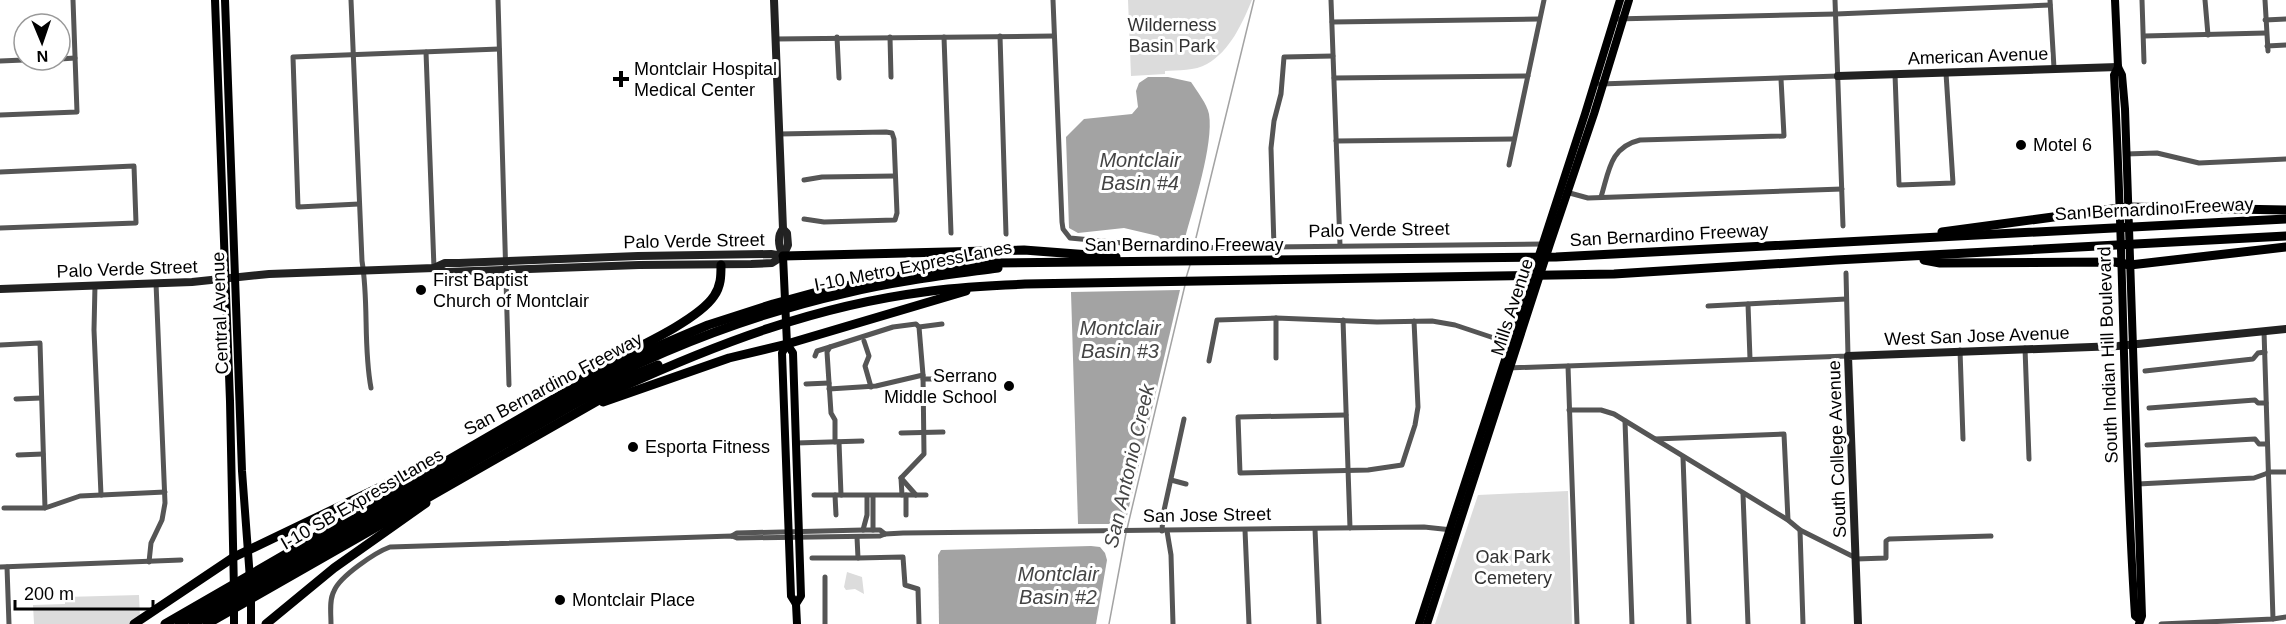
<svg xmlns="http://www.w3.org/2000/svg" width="2286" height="624" font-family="Arial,sans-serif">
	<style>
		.green { fill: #dcdcdc }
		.water { fill: #a3a3a3 }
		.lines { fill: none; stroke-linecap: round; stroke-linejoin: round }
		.stream { stroke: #a3a3a3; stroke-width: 1.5 }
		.street { stroke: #555; stroke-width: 5 }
		.secondary { stroke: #222; stroke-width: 8 }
		.primary { stroke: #000; stroke-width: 8 }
		.highway { stroke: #000; stroke-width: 9 }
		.poi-dot { fill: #000; stroke: #fff; stroke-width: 2 }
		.labels { text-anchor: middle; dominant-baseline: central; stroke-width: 6; stroke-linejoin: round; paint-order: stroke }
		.park-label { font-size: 18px; fill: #333; stroke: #fff }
		.street-label { font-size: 18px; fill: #000; stroke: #fff }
		.poi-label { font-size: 18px; fill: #000; stroke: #fff; text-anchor: start }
		.water-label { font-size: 20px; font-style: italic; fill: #444; stroke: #fff }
	</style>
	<rect width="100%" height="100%" fill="#fff"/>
	<g class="green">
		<path d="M1128,0h124c-10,24 -22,51 -45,64 -12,7 -29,6 -42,7v3l-34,2z"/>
		<polygon points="1568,491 1572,624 1435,624 1478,495"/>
		<polygon points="847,572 862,577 864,594 855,589 846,590 844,587"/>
		<polygon points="139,595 140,617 130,624 34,624 33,605 65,604 65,597"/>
	</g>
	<g class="water">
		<path d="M1148,77h20l23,5c6,9 16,22 18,32 5,30 -16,94 -24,124l-2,3 -21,-1 -4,-4 -34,-8 -46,5 -9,-5 -3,-91 18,-18 48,-5 6,-7 -2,-16 3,-8z"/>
		<polygon points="1180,290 1125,524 1078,524 1071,292"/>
		<polygon points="1091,546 1100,547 1105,553 1107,560 1096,624 939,624 938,555 941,550"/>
	</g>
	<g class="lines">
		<g class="stream">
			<polyline points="1194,246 1254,0"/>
			<polyline points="1186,278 1190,265"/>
			<polyline points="1127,529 1185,285"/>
			<polyline points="1109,624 1126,533"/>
		</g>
		<g class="street">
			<path d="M351,0l11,261c7,42 1,85 9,127"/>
			<polyline points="498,0 509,385"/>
			<polyline points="1053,0 1062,222 1063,229 1070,238 1175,248 1544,244"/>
			<polyline points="1331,0 1340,245"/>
			<polyline points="1835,0 1843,226"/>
			<polyline points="2050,0 2054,68"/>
			<polyline points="2142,0 2144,62"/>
			<polyline points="2205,0 2208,35"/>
			<polyline points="2265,0 2268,51"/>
			<polyline points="1614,19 1836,14 2050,5"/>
			<polyline points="2265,20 2286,19"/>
			<polyline points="1332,22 1539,19"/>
			<polyline points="1000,36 1006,234"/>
			<polyline points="2144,36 2266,33"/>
			<polyline points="837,37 839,78"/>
			<polyline points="890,37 891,77"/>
			<polyline points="944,37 951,233"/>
			<polyline points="775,39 1054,36"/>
			<polyline points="2267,46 2286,45"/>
			<polyline points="426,52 434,268"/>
			<polyline points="60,59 75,58"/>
			<polyline points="0,61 24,60"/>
			<polyline points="1895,74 1899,185 1953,183 1946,73"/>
			<polyline points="1334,78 1528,76"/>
			<polyline points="1600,84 1838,76"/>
			<polyline points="0,115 77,112 73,0"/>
			<polyline points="779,134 886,132 892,133 894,139 897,213 895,220 824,222 804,219"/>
			<polyline points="1336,141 1514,139"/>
			<polyline points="2126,154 2157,153 2199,163 2286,159"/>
			<polyline points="1509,165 1544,0"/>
			<polyline points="0,172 134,166 136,223 0,228"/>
			<polyline points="804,180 822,177 895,176"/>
			<polyline points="1566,192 1588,198 1842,189"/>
			<path d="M1601,197c8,-26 9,-50 39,-57l144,-4 -3,-57"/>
			<polyline points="359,204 298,207 293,57 499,49"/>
			<polyline points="1274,247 1271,148 1274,121 1281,94 1284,57 1333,56"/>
			<polyline points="95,285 94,330 101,495"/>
			<polyline points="1748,304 1750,359"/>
			<polyline points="1708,306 1846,299"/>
			<polyline points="1276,318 1276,358"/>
			<polyline points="1343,320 1350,528"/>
			<polyline points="919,327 942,324"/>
			<polyline points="2264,331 2273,619"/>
			<polyline points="864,341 869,356 865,366 871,387"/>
			<polyline points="0,345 40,343 45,508"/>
			<polyline points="2025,348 2029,459"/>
			<polyline points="1960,350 1963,439"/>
			<polyline points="815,356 817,351 830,347"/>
			<polyline points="1209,361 1217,320 1276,318 1377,322 1432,321 1455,325 1512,344"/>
			<polyline points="1568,366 1577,624"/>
			<polyline points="1507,368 1848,356 1846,273"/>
			<polyline points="2145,371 2253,359 2258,353 2265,352"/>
			<polyline points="923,379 945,379"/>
			<polyline points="806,384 829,383"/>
			<polyline points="829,389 876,386 923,375"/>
			<polyline points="16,399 41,398"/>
			<polyline points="2149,408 2255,400 2258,403 2266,403"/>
			<polyline points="1569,410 1601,410 1614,414 1788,520 1800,530 1856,558"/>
			<polyline points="1346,415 1238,417 1240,473 1368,470 1402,465 1415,425 1418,407 1414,321"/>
			<polyline points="1625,421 1632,624"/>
			<polyline points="901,433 943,432"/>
			<polyline points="1655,439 1784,434 1788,520"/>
			<polyline points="835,442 835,420 831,413 827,352 830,347 893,327 916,324 919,327 923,375 924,454 901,478"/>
			<polyline points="839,442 841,495"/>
			<polyline points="796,443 862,441"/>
			<polyline points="2147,445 2255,439 2259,444 2267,444"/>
			<polyline points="18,455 43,454"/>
			<polyline points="1683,457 1689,624"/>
			<polyline points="2268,472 2286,472"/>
			<polyline points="901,478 916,495"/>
			<polyline points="1171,480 1186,484"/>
			<polyline points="2138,484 2254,478 2268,473"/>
			<polyline points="1743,494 1748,624"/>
			<polyline points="814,495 902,495 901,478"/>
			<polyline points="835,495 836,515"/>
			<polyline points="902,495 926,495"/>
			<polyline points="906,495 906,515"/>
			<polyline points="4,508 45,508 80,496 165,492"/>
			<polyline points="1315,529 1319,624"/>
			<polyline points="863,530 867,515 867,496"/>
			<polyline points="873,530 873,496"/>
			<polyline points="1245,530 1249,624"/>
			<polyline points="1800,530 1803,624"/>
			<polyline points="1162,531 1163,515 1184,419"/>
			<polyline points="1167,531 1171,555 1173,624"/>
			<polyline points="732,536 737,533 863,530 880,530 885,534"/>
			<polyline points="812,558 858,558 857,537"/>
			<polyline points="858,558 903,557 905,585 918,589 919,624"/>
			<polyline points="1856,559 1886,558 1886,541 1889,539 1991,536"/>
			<polyline points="149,562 151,543 162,520 165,503 156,283"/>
			<polyline points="0,567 181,560"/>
			<polyline points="7,567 9,624"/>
			<polyline points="825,577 825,624"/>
			<path d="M331,624c0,-11 -2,-24 3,-33 6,-15 42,-39 56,-44l342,-11 5,2 143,-2 5,-2 18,-1 521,-6 28,3"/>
			<polyline points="2161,624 2273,619 2286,617"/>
		</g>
		<g class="secondary">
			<path d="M774,0l9,229c-7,8 -4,18 0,27"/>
			<polyline points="1838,76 2118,67"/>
			<polyline points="783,229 787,233 788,245 783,256"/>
			<polyline points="434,268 445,272 639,265 751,264 772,263 783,256"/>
			<polyline points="0,289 192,282 269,274 434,268 445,263 459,263 638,256 771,254 783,256"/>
			<polyline points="1858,624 1848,356 2118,346 2286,329"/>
		</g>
		<g class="primary">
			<polyline points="215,0 230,401 234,591"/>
			<polyline points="225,0 242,471 250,579"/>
			<polyline points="2115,0 2118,67 2122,75 2125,109 2142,616 2139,624"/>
			<path d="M2118,67l-4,8c10,180 9,361 21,541l5,4"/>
			<polyline points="783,256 787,344 782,353 791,596 796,604 797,624"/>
			<polyline points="787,344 793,353 801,596 796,604"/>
			<polyline points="251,594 251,624"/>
			<polyline points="234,603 234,624"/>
			<polyline points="1419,624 1585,114 1620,0"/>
			<polyline points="1427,624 1550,244 1594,114 1629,0"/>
		</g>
		<g class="highway">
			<polyline points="1942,232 2127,207 2286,210"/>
			<polyline points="783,256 1024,250 1116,257"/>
			<polyline points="1924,260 1940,263 2115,262 2130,265 2286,247"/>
			<path d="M581,380l10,-9c31,-17 105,-48 123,-75 7,-10 7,-20 7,-31"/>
			<polyline points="603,402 729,358 787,344 966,291"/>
			<polyline points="134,624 234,557 426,465"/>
			<polyline points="165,624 571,389 647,351 708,325 773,304 817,292 879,279 995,263 1556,257 2286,219"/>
			<path d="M179,624l391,-226c87,-47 179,-83 276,-105 50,-12 101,-18 152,-25"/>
			<polyline points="193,624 571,406 612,384 658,365"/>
			<path d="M207,624l413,-236c99,-45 196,-82 304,-96 34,-5 67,-6 101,-8l589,-10 222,-14 450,-24"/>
			<polyline points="266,624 334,568 426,503"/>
		</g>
	</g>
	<g class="poi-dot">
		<path d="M618 70h6v6h6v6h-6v6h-6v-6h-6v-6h6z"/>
		<circle cx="2021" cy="145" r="6"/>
		<circle cx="421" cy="290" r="6"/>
		<circle cx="1009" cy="386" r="6"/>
		<circle cx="633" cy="447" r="6"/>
		<circle cx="560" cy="600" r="6"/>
	</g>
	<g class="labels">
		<g class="park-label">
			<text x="1172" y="25">Wilderness<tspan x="1172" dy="21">Basin Park</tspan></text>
			<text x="1513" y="557">Oak Park<tspan x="1513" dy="21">Cemetery</tspan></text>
		</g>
		<g class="street-label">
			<text transform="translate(1978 56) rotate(-2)">American Avenue</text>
			<text transform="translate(2154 209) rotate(-3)">San Bernardino Freeway</text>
			<text transform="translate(1379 230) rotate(-1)">Palo Verde Street</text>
			<text transform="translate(1669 235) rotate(-3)">San Bernardino Freeway</text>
			<text transform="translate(694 241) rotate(-1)">Palo Verde Street</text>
			<text x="1184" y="245">San Bernardino Freeway</text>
			<text transform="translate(913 266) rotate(-11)">I-10 Metro ExpressLanes</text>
			<text transform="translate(127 269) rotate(-2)">Palo Verde Street</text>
			<text transform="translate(1512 307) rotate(-72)">Mills Avenue</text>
			<text transform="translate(220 313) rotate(-92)">Central Avenue</text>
			<text transform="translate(1977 336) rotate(-2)">West San Jose Avenue</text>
			<text transform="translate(2108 355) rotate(-92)">South Indian Hill Boulevard</text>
			<text transform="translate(553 384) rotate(-28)">San Bernardino Freeway</text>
			<text transform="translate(1837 449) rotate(-92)">South College Avenue</text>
			<text transform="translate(362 499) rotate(-30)">I-10 SB Express Lanes</text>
			<text transform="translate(1207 515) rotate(-1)">San Jose Street</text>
		</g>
		<g class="poi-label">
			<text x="634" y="69">Montclair Hospital<tspan x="634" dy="21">Medical Center</tspan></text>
			<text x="2033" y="145">Motel 6</text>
			<text x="433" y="280">First Baptist<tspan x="433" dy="21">Church of Montclair</tspan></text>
			<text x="997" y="376" text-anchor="end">Serrano<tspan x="997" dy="21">Middle School</tspan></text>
			<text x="645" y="447">Esporta Fitness</text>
			<text x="572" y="600">Montclair Place</text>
		</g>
		<g class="water-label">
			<text x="1140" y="160">Montclair<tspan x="1140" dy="23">Basin #4</tspan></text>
			<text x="1120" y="328">Montclair<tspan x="1120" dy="23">Basin #3</tspan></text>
			<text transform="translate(1129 466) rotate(-77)">San Antonio Creek</text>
			<text x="1058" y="574">Montclair<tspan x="1058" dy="23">Basin #2</tspan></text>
		</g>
	</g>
	<g transform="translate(42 42) rotate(178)"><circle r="28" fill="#ffffff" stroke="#999999" stroke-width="1.5"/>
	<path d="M0-4.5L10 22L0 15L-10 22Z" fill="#000000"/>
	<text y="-9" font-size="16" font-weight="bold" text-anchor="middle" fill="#000000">N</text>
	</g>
	<path d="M15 600v9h138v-9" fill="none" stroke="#000000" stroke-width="3"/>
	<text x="24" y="600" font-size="18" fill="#000000" stroke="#ffffff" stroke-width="4.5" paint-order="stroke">200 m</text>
</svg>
